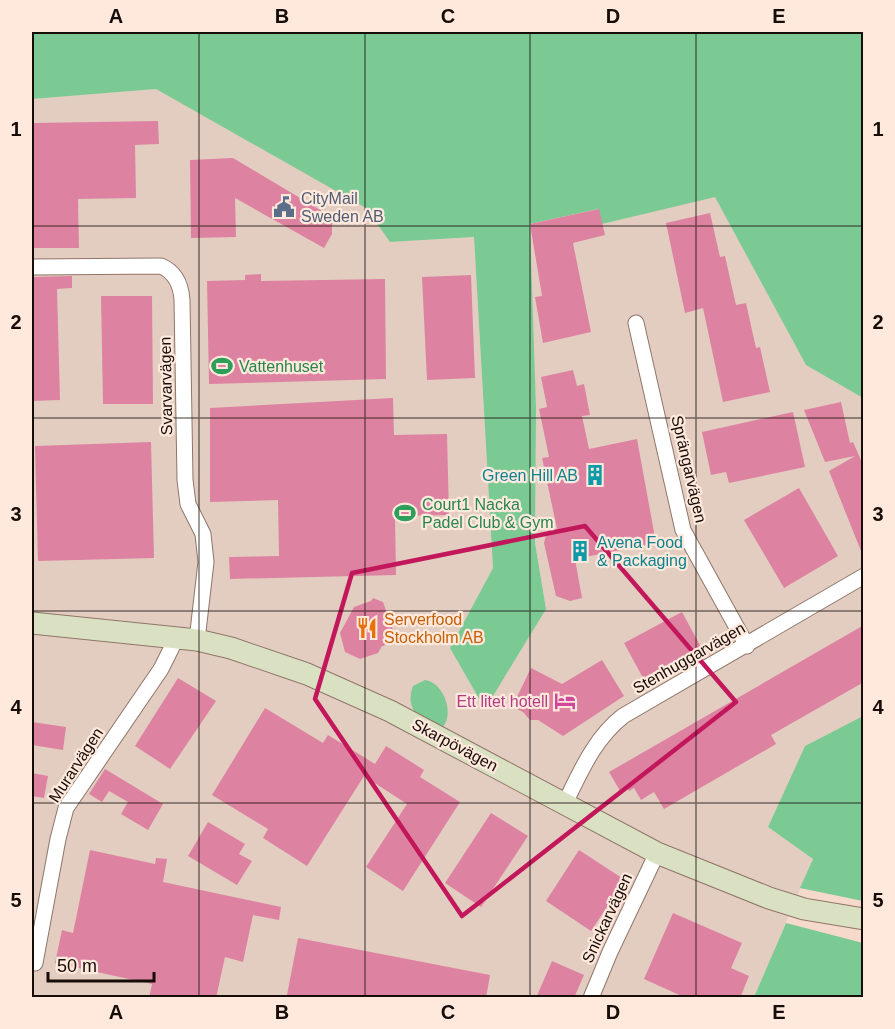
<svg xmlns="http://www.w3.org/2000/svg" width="895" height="1029" font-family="Arial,sans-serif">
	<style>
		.industrial { fill: #e3cdc0 }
		.green { fill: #7bc993 }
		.building { fill: #dd83a1 }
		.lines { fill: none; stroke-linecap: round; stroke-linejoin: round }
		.street-casing { stroke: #8f7669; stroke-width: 17 }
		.secondary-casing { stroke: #8f7669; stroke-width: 23 }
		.street { stroke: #fff; stroke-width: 15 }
		.secondary { stroke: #dae1c2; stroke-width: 21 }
		.marked { fill: none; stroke: #c2185b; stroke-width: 4.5; stroke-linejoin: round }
		.grid { fill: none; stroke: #160d08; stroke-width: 1.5; stroke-opacity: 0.55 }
		.labels { text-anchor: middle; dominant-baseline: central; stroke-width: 4.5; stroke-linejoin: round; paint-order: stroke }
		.service-label { font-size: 16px; fill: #4e5e75; stroke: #ffe8dc; text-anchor: start }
		.leisure-label { font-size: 16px; fill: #27864d; stroke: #ffe8dc; text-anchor: start }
		.street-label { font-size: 16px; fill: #160d08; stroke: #ffe8dc }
		.culture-label { font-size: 16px; fill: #0d838f; stroke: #ffe8dc; text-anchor: end }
		.food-label { font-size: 16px; fill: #c56008; stroke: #ffe8dc; text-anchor: start }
		.hotel-label { font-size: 16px; fill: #b23c85; stroke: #ffe8dc; text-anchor: end }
		.neatline { fill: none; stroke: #160d08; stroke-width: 2 }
		.grid-label { font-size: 20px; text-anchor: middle; font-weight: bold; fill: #160d08 }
	</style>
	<rect width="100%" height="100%" fill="#f5d9cb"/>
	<polygon class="industrial" points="156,89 367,208 390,242 474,237 493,568 450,648 546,609 535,543 536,408 530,224 599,209 603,224 715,196 806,365 863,398 863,716 805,746 768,827 813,859 754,997 32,998 32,99"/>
	<g class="green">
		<polygon points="32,32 863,32 863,398 806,365 715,197 602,224 598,209 530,224 536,408 535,543 546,609 485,709 450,648 493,568 474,237 390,242 366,208 156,89 32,99"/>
		<path d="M425,680c19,2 31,36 16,49 -20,-10 -37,-18 -28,-43z"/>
		<polygon points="863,716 863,901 800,888 813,859 768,827 805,746"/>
		<polygon points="786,923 863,943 863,997 754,997"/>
	</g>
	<g class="building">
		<polygon points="158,121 159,144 135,145 136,198 78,199 79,248 32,248 32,123"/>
		<polygon points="233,158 332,217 332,234 324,248 235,198 236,237 191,238 190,160"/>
		<polygon points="599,209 605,235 573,243 591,332 543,343 535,297 542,296 530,224"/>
		<polygon points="710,213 720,257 725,256 736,305 746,303 756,348 760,347 770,392 723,402 703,308 685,313 666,223"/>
		<polygon points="261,274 261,281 385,279 386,379 209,384 207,281 245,280 245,275"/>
		<polygon points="471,275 475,378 427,380 422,277"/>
		<polygon points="72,276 72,288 57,289 60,400 32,401 32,277"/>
		<polygon points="101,296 152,296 153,404 103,404"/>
		<polygon points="573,370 577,386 584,384 590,415 582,416 589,449 637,439 656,543 575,559 582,598 570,601 556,596 544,543 547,531 557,529 542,458 549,457 539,409 547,407 541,377"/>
		<polygon points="393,398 394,435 447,434 449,515 395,516 396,575 230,579 229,557 279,556 278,500 210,502 210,408"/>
		<polygon points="841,402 850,443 853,442 864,467 863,556 829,471 855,456 825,462 804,410"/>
		<polygon points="793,412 805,467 729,483 726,472 711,475 702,432"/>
		<polygon points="151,442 154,558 38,561 35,446"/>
		<polygon points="799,488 838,556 784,588 744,520"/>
		<polygon points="373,598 383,602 393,630 384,646 382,646 378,653 360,659 345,652 340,633 354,607 371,601"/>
		<polygon points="682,612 701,647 643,678 624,643"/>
		<polygon points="864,625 864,682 771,735 776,744 664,809 654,792 641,800 634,788 629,791 627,787 620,791 609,772"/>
		<polygon points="602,660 624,696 563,736 538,720 530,720 523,712 512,707 531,668 562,684"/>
		<polygon points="178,678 216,701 170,769 135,746"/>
		<polygon points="265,708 323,743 328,735 375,764 386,746 424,770 420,777 460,802 403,891 366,867 407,804 364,776 307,866 263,838 268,829 212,795"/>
		<polygon points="32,722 66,727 63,750 32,745"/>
		<polygon points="105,769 163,804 148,830 121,814 128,802 109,791 102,802 89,794"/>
		<polygon points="32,773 48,776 44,798 32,796"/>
		<polygon points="491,813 528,836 481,907 445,883"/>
		<polygon points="208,822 245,844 239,854 252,861 237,885 188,856"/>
		<polygon points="90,850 155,864 156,858 167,859 163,882 281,907 279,920 253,915 243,962 225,957 216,998 149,998 152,984 55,963 62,930 73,933"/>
		<polygon points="579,850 625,880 591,931 546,901"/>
		<polygon points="673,913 742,943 731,968 749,976 740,998 686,998 644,979"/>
		<polygon points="298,938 490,975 486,998 302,998 287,995"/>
		<polygon points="552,961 584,975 574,998 536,998"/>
	</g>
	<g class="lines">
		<defs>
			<g id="street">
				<path d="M32,267l129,-1c14,6 20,19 21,34l3,180 3,24 15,30 3,28 -9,78"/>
				<polyline points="636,323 683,530 747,646"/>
				<path d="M565,803c16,-32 29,-64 58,-87l241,-140"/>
				<polyline points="35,963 58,839 66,808 161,669 177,637"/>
				<polyline points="591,998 610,952 657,853"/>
			</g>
			<polyline id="secondary" points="32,623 197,640 231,648 307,674 390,711 657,853 769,898 804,909 864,919"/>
		</defs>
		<use href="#street" class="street-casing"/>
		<use href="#secondary" class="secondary-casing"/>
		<use href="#street" class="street"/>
		<use href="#secondary" class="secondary"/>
	</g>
	<path class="marked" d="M585,526l151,176 -274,214 -147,-217 37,-126z"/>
	<path class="grid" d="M199,32v966M365,32v966M530,32v966M696,32v966M32,226h832M32,418h832M32,611h832M32,803h832"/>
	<defs>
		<symbol id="civic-bare" viewBox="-9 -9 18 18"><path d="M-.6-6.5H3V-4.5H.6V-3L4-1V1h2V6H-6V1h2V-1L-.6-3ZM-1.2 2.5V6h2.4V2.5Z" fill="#5c6f8a" stroke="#ffe8dc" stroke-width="2.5" paint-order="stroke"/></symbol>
		<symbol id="stadium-bare" viewBox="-9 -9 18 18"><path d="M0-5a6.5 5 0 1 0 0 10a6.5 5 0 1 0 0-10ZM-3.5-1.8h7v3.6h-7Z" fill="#2e9e5b" stroke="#ffe8dc" stroke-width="2.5" paint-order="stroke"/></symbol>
		<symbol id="building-bare" viewBox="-9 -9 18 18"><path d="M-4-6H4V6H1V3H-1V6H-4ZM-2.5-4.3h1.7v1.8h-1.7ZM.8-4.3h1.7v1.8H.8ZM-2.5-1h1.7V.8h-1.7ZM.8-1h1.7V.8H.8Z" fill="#0f9aa8" stroke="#ffe8dc" stroke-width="2.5" paint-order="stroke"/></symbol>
		<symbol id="restaurant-bare" viewBox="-9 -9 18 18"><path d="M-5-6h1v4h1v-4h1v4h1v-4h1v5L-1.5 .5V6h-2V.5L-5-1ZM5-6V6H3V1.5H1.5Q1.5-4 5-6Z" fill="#e8710a" stroke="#ffe8dc" stroke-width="2.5" paint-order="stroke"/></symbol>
		<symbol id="hotel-bare" viewBox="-9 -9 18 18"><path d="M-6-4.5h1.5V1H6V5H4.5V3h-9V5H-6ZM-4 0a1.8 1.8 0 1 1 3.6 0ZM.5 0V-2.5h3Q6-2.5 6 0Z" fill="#d1479c" stroke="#ffe8dc" stroke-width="2.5" paint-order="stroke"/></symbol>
	</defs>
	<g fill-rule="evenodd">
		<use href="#civic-bare" x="269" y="192" width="30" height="30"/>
		<use href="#stadium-bare" x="207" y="351" width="30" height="30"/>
		<use href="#building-bare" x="580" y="460" width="30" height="30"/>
		<use href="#stadium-bare" x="390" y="498" width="30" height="30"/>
		<use href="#building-bare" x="565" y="536" width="30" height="30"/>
		<use href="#restaurant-bare" x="352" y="613" width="30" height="30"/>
		<use href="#hotel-bare" x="550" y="686" width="30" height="30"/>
	</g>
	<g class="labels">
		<g class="service-label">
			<text x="301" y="198">CityMail<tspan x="301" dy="18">Sweden AB</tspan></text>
		</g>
		<g class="leisure-label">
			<text x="239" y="366">Vattenhuset</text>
			<text x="422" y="504">Court1 Nacka<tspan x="422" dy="18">Padel Club &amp; Gym</tspan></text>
		</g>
		<g class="street-label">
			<text transform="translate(166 386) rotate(-91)">Svarvarvägen</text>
			<text transform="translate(689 469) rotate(77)">Sprängarvägen</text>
			<text transform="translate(689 658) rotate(-30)">Stenhuggarvägen</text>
			<text transform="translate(455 745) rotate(28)">Skarpövägen</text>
			<text transform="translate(76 765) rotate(-57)">Murarvägen</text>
			<text transform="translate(607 918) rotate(-65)">Snickarvägen</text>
		</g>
		<g class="culture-label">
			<text x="578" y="475">Green Hill AB</text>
			<text x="597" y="542" text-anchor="start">Avena Food<tspan x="597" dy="18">&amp; Packaging</tspan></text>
		</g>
		<g class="food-label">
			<text x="384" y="619">Serverfood<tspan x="384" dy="18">Stockholm AB</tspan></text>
		</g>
		<g class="hotel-label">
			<text x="548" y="701">Ett litet hotell</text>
		</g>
	</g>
	<rect width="895" height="1029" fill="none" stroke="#ffe8dc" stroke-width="66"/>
	<path d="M48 972v9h106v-9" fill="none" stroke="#160d08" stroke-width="3"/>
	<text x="57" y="972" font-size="18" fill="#160d08" stroke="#ffe8dc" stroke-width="4.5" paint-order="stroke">50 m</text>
	<rect x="33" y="33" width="829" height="963" class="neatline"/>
	<g class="grid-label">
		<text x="116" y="23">A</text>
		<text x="282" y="23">B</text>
		<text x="448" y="23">C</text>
		<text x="613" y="23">D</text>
		<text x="779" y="23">E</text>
		<text x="16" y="136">1</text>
		<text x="878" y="136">1</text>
		<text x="16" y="329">2</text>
		<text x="878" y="329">2</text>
		<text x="16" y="521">3</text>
		<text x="878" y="521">3</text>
		<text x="16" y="714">4</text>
		<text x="878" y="714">4</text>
		<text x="16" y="907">5</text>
		<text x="878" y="907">5</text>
		<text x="116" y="1019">A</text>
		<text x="282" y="1019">B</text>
		<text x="448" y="1019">C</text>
		<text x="613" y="1019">D</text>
		<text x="779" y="1019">E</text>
	</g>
</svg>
